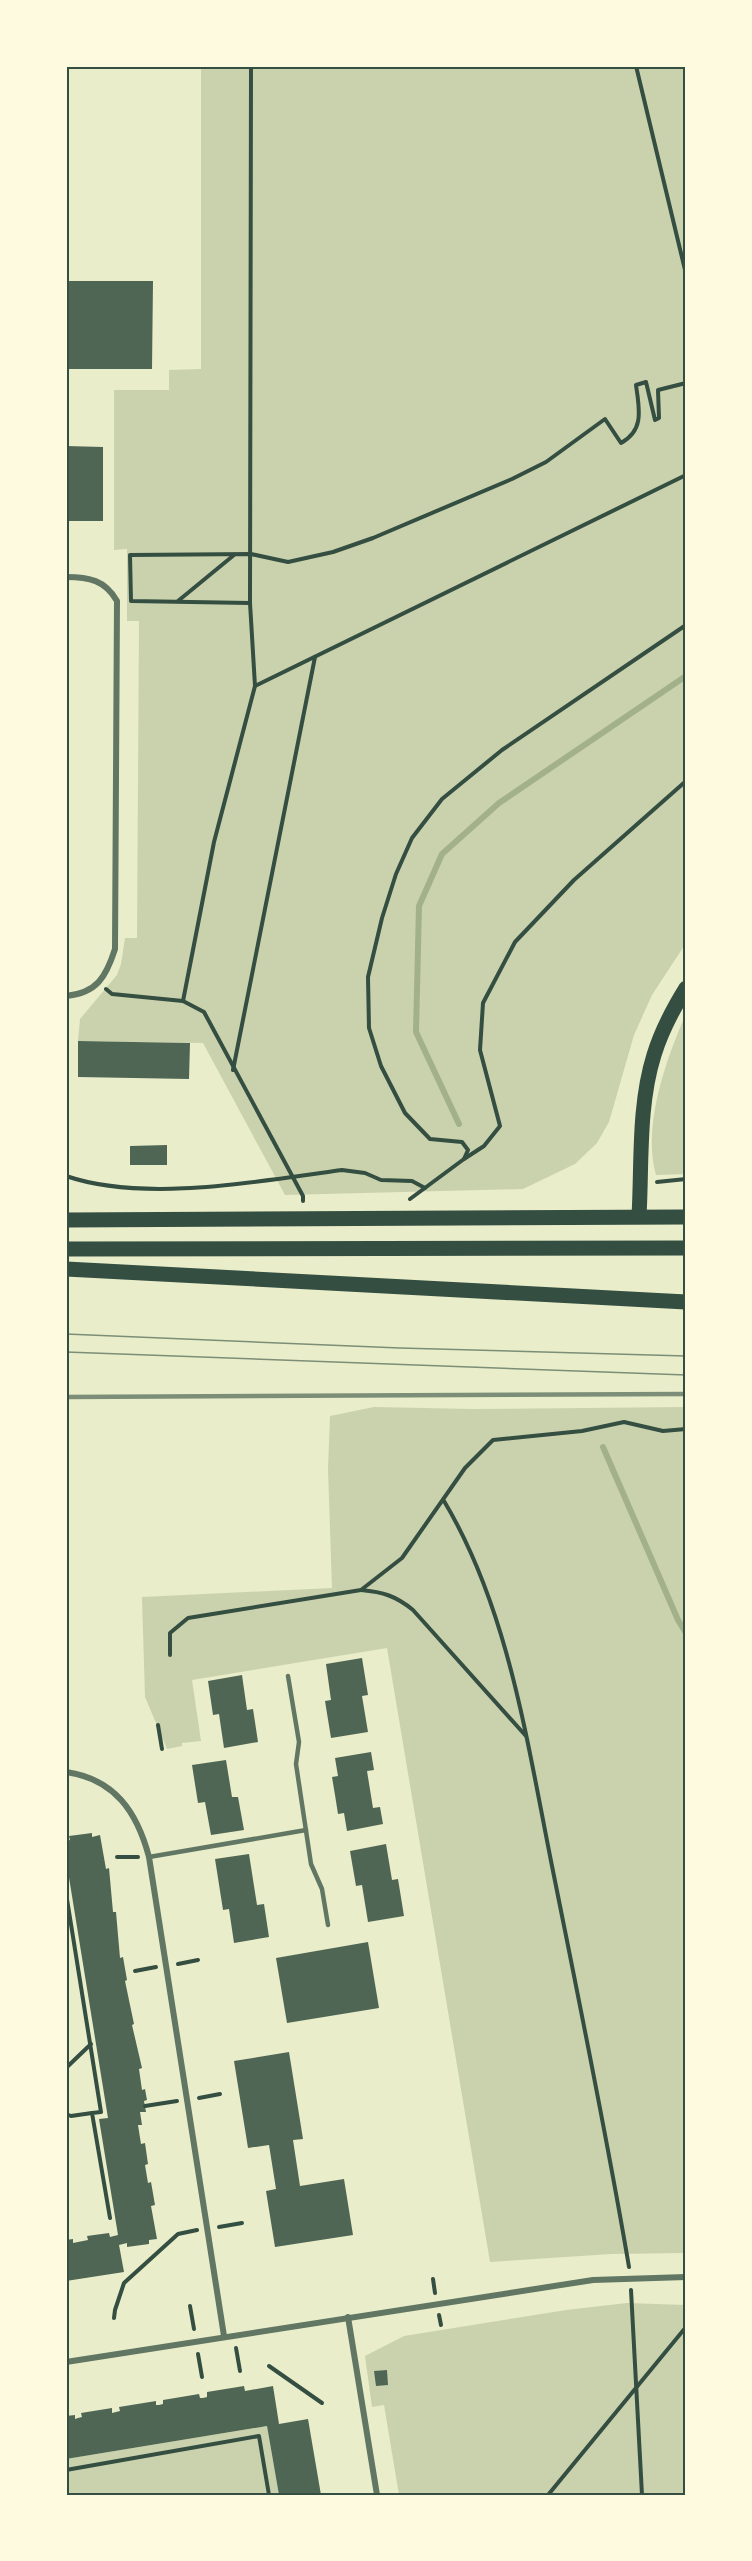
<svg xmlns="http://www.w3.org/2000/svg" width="752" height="2561" font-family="'Public Sans',sans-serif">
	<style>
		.green { fill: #cad2ad }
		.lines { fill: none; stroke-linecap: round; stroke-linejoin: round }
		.stream { stroke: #a3b18a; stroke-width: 6 }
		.building { fill: #4f6655 }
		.path { stroke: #344e41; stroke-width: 4 }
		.service { stroke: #617663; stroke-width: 4.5 }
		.minor { stroke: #617663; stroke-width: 6 }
		.primary { stroke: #344e41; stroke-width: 15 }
		.tram { stroke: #7c8e77; stroke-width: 1.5 }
		.rail { stroke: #7c8e77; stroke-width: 4.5 }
		.neatline { fill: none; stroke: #344e41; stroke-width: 2 }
	</style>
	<rect width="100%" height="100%" fill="#e9edc9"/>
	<g class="green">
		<polygon points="201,66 686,66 686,943 652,995 634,1035 609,1122 597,1143 575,1164 523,1189 285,1195 203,1043 78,1041 80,1019 117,975 121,964 125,938 137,938 139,621 127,621 127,549 114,550 114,390 169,390 169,370 201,369"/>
		<path d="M686,1014v160l-30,1c-14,-49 10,-116 30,-161z"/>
		<polygon points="374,1407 473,1409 686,1407 686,2253 611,2254 490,2262 387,1648 192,1680 201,1741 182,1743 182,1746 167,1749 145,1697 142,1597 332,1588 328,1469 330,1416"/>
		<polygon points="627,2303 686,2305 686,2495 399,2495 384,2405 372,2407 365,2356 404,2336 566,2310"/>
		<polygon points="267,2426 279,2495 66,2495 66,2459"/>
	</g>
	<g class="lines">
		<g class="stream">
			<polyline points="459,1124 416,1032 419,906 442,854 499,803 686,676"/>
			<polyline points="603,1447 678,1620 686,1633"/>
		</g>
	</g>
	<g class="building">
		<polygon points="66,281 153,281 152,369 66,369"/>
		<polygon points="66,446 103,447 103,521 66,521"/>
		<polygon points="78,1041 190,1043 189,1079 78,1077"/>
		<polygon points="167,1145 167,1165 130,1165 130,1146"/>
		<polygon points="362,1658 368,1695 362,1696 368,1732 331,1738 325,1701 331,1700 326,1664"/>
		<polygon points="242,1675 247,1710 253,1709 258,1742 224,1748 219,1714 213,1715 208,1681"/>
		<polygon points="371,1752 374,1770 367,1771 373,1808 380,1807 383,1824 347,1831 344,1813 338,1814 335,1795 332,1777 338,1776 335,1758"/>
		<polygon points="226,1760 232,1797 238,1797 244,1830 211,1835 205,1802 198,1803 192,1765"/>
		<polygon points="92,1833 92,1837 100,1835 106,1869 109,1868 113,1912 116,1912 120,1958 123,1957 127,1980 125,1981 134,2024 132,2025 142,2068 139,2069 142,2090 145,2089 147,2100 144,2101 146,2112 140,2112 142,2125 138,2125 141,2144 145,2143 148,2164 145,2165 148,2183 151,2182 155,2205 151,2206 157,2239 149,2240 149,2244 127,2247 127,2243 119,2245 124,2272 66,2281 66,2240 73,2239 73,2243 88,2240 87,2236 109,2233 110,2237 118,2235 99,2119 108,2118 66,1859 66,1841 70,1840 69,1836"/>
		<polygon points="386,1844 392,1880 398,1879 404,1916 368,1922 362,1885 356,1886 350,1851"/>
		<polygon points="249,1854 257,1905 264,1904 269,1937 234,1943 229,1909 223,1910 215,1859"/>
		<polygon points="368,1942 379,2008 287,2023 276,1958"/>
		<polygon points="289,2052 303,2139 293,2140 300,2186 344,2179 353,2235 275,2247 266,2191 276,2189 269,2145 248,2148 234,2061"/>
		<polygon points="387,2370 388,2385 376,2386 374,2371"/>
		<polygon points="244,2386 245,2391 273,2386 279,2424 308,2419 321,2495 279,2495 267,2426 66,2459 66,2416 75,2415 75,2419 78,2418 82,2417 81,2413 112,2408 112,2413 120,2411 119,2407 156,2401 156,2405 159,2405 163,2404 163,2400 199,2394 200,2398 203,2398 207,2397 207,2392"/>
	</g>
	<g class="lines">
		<g class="path">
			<polyline points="636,66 686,274"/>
			<polyline points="178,601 234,555"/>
			<path d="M250,603l-119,-2 -1,-46 121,-1 37,8 45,-10 40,-14 139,-59 34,-17 59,-43 16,24c24,-13 18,-35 15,-58l10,-3 9,38 4,-2 -1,-28 28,-7"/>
			<polyline points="255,686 686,475"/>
			<polyline points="106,989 112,994 183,1001 204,1012 303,1196 303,1201"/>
			<polyline points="183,1001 214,842 255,686 250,603 251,66"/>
			<polyline points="233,1070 315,657"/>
			<polyline points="464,1159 484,1146 500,1126 480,1050 483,1003 515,942 574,880 686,781"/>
			<path d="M66,1176c79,27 193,5 276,-6l23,3 16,7 31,1 13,7"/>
			<polyline points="657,1182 686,1179"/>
			<polyline points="410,1199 464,1159 468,1150 462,1142 430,1139 405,1113 381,1066 369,1028 368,977 382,918 396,874 412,838 442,799 502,750 686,625"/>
			<path d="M444,1501c64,107 83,240 107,360 27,135 55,270 78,406"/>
			<path d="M361,1590c22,2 35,6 52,20l113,126"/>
			<polyline points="170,1655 170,1633 188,1618 361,1590 402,1558 465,1468 493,1440 582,1431 624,1422 663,1431 686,1429"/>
			<polyline points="158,1725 162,1749"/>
			<polyline points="117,1857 138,1857"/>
			<polyline points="66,1893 101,2112 92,2113 110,2218"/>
			<polyline points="178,1964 198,1960"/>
			<polyline points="135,1971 156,1967"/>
			<polyline points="66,2068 91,2044"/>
			<polyline points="199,2098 220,2094"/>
			<polyline points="145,2106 177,2101"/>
			<polyline points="66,2114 71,2116 92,2113"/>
			<polyline points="219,2227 242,2223"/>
			<polyline points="433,2279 435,2293"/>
			<polyline points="631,2290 642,2495"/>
			<polyline points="190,2306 194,2329"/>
			<polyline points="439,2315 441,2325"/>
			<polyline points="114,2318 115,2310 124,2283 178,2234 197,2230"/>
			<polyline points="236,2348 240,2371"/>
			<polyline points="198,2354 202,2377"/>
			<polyline points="269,2366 322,2403"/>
			<polyline points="66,2470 259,2436 269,2495"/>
			<polyline points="548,2495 686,2327"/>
		</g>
		<g class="service">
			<polyline points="288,1676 299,1742 296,1764 311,1864 322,1889 328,1925"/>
			<polyline points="149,1857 306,1830"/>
		</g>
		<g class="minor">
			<path d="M66,577c23,0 39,3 51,24l-2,348c-9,28 -18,44 -49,47"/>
			<path d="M66,1772c49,7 71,40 83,85l75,479"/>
			<polyline points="348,2317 377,2495"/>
			<polyline points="66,2362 593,2280 686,2277"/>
		</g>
		<g class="primary">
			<path d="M639,1216c3,-52 -1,-110 15,-161 7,-23 19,-46 32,-67"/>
			<polyline points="66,1220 686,1217"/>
			<polyline points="66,1249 686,1248"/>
			<polyline points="66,1269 686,1302"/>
		</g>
		<g class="tram">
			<polyline points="66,1334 400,1348 686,1356"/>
			<polyline points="66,1352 686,1375"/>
		</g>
		<polyline class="rail" points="66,1397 686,1394"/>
	</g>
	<rect width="752" height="2561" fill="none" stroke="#fefae0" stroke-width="135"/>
	<rect x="68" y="68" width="616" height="2426" class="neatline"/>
</svg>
